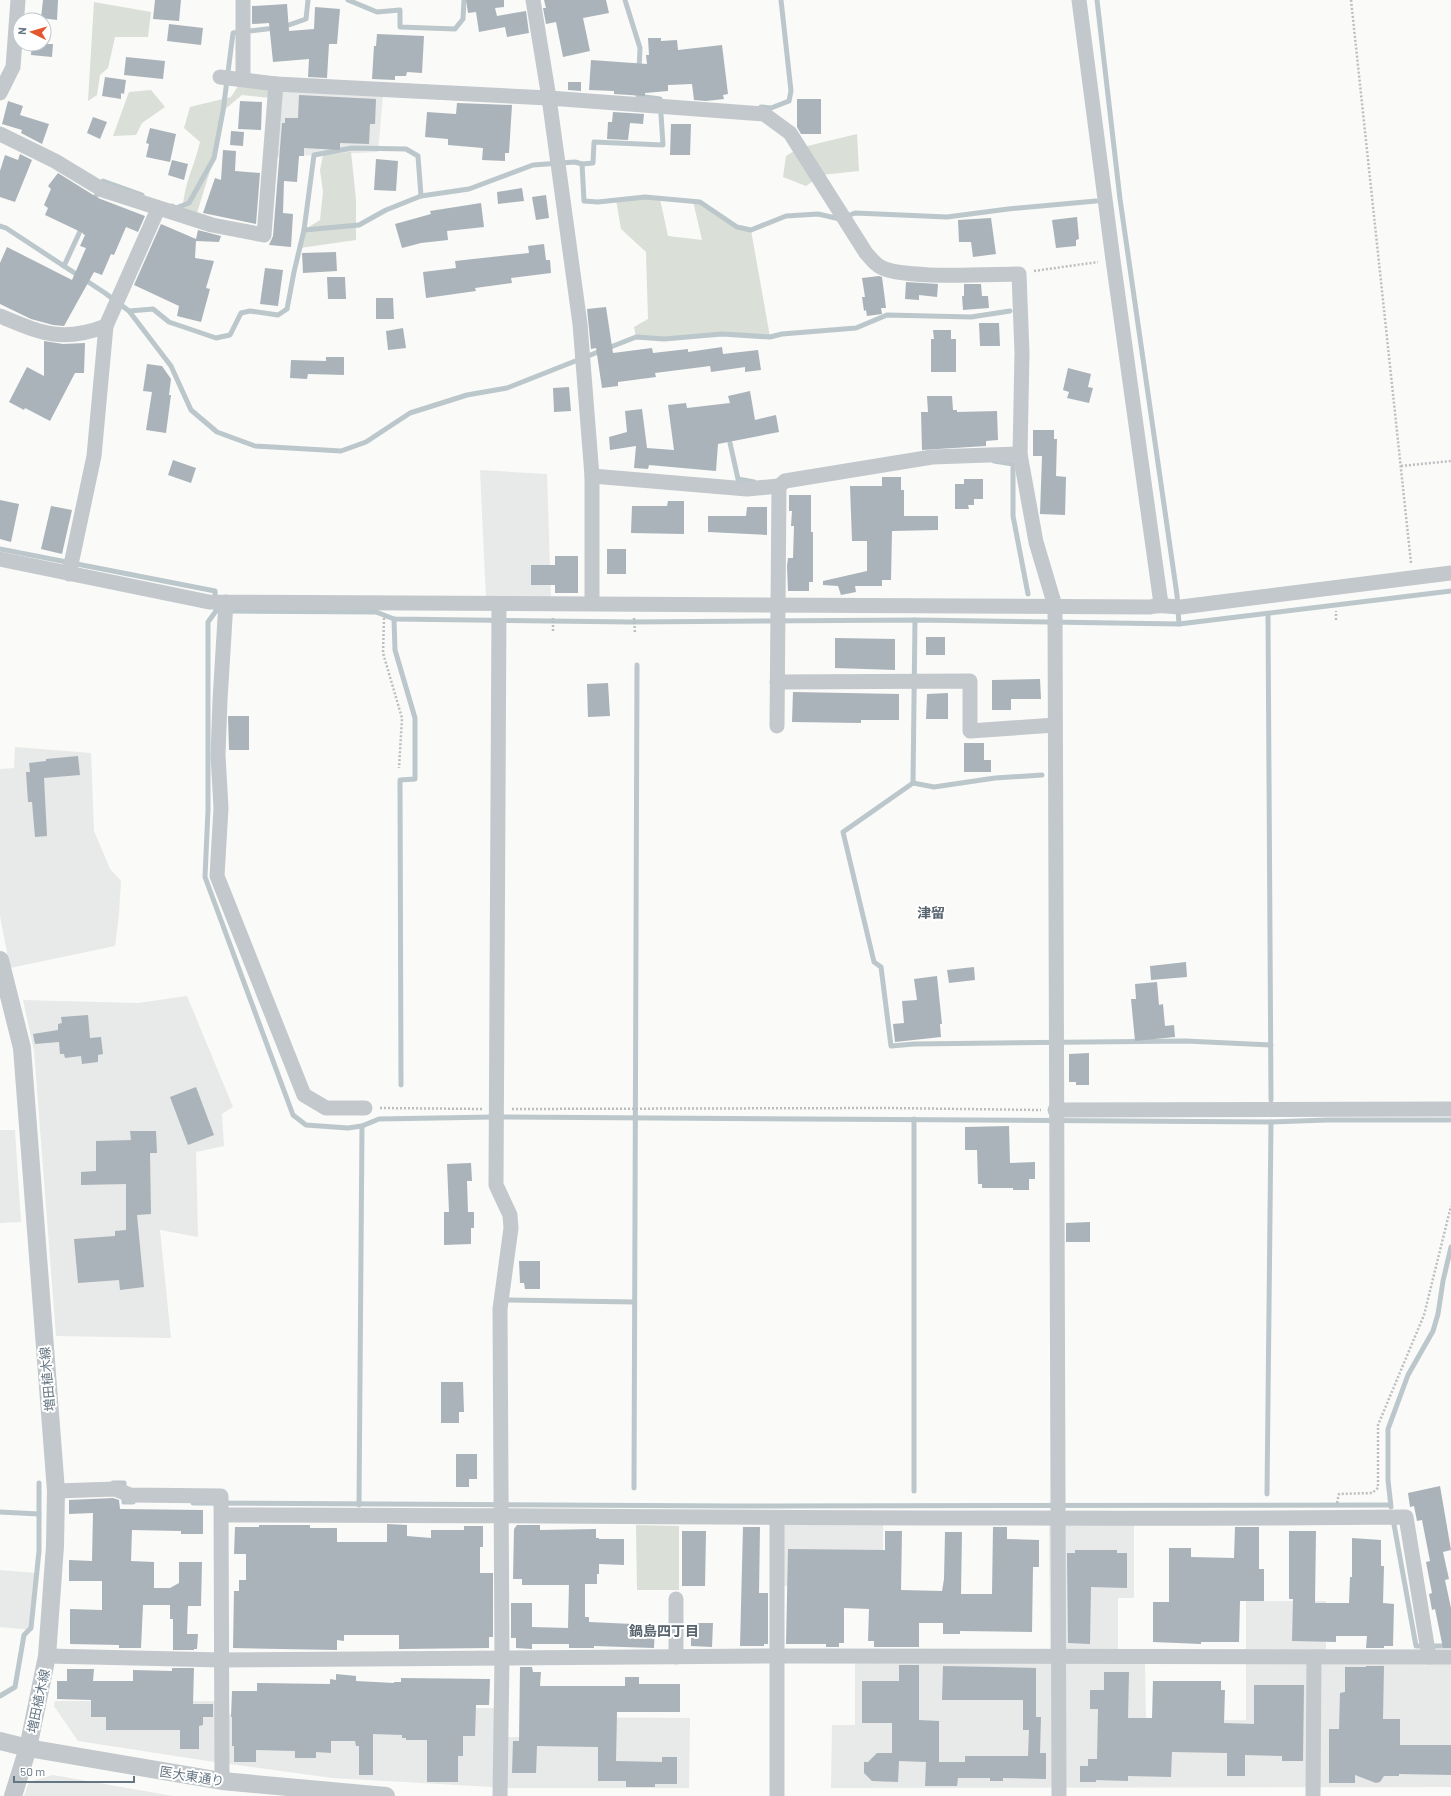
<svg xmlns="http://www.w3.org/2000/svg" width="1451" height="1796" font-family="Barlow,'Noto Sans JP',sans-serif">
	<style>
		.built { fill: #e8e9e9 }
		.green { fill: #dadfd7 }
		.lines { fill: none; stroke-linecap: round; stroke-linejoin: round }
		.stream { stroke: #bbc7cb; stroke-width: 5 }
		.building { fill: #aab3b9 }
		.path { stroke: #bbbfc2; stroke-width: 2.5; stroke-dasharray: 2 2; stroke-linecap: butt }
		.minor { stroke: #c3c8cc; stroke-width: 15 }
		.tertiary { stroke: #c3c8cc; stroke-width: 18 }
		.labels { text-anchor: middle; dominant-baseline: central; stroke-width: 4; stroke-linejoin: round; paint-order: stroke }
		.street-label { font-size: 13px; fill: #657683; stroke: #fff }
		.neighbourhood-label { font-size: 14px; font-weight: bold; fill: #57646e; stroke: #fff }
	</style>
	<rect width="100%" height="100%" fill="#fafaf8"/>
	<g class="built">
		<polygon points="281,91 383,95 378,152 276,157"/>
		<polygon points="480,470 547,474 551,599 486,599"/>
		<polygon points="15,747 91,753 94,831 110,869 121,881 119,914 115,946 10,968 0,916 0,769 14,768"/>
		<polygon points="187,996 233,1107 222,1114 224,1146 196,1152 198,1237 160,1230 171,1338 56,1336 34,1051 23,1000 138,1003"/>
		<polygon points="0,1130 15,1130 21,1222 0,1223"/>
		<polygon points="1134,1523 1134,1598 1118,1598 1118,1662 1145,1662 1146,1720 1246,1720 1246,1601 1326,1601 1326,1661 1451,1661 1451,1787 831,1788 832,1725 855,1725 855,1663 1050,1663 1049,1524"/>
		<rect x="783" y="1525" width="100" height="61"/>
		<polygon points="0,1570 36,1573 31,1630 0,1627"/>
		<polygon points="55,1701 218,1701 219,1714 422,1715 423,1708 498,1708 498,1737 546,1737 546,1717 690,1718 689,1788 510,1788 332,1778 208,1761 78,1741 54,1706"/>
		<polygon points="53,1775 173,1796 24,1796 29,1782"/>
	</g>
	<g class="green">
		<polygon points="94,2 151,12 148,37 115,37 108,68 100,75 97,95 88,101"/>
		<path d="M240,83l29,4 1,11 -28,-3 -19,16 -9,47 -18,58 -13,-4c-1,-24 12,-47 17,-70l-16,-14 6,-21 41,-10z"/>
		<polygon points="151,90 165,107 142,123 136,135 113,136 129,92"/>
		<polygon points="857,134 859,171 821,175 806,186 783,177 786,156 799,148"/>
		<polygon points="351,152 356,200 356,240 300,248 304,230 320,220 323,192 320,170 323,155"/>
		<polygon points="645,197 660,199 668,236 702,240 693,201 700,202 737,227 751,230 770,337 722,334 664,339 636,337 634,327 648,319 646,252 621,229 616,200"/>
		<polygon points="636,1525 679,1526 679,1590 637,1590"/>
	</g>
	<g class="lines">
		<g class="stream">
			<polyline points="348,0 377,12 400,10 400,27 455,29 463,19 464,0"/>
			<polyline points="625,0 640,48 639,70"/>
			<polyline points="1097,0 1120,199 1177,595 1179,624 1451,591"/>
			<polyline points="283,27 306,19 308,0"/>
			<polyline points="761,107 771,108 789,101 791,91 781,0"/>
			<polyline points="582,164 593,163 594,142 663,145 660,99 638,96 638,90"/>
			<polyline points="94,201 103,181 142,195"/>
			<polyline points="172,206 176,208 189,203 214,158 223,111 233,33 275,28"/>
			<polyline points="0,226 6,228 105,293 129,311 171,366 191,410 217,432 255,446 341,451 366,442 410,413 467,395 507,388 636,337 664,339 722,334 770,337 782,334 856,328 887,315 971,317 1010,311"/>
			<polyline points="304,230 314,155 352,148 406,149 418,156 421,196"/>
			<polyline points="64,266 82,227"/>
			<polyline points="129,311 153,309 169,322 216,338 230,335 241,313 250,311 278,315 287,309 294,272 304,230 359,225 386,210 421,196 469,189 533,165 575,162 582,164 584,201 598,202 645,197 700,202 737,227 751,230 786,216 818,214 840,219 855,213 947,217 1008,209 1096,201"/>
			<polyline points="730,443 738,479 754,482"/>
			<polyline points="994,461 1013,464 1013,516 1028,594"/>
			<polyline points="0,549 215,591 216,611 208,622 208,810 205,877 293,1115 306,1125 348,1128 362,1126 379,1119 493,1117 1271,1122 1327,1120 1451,1120"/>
			<polyline points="227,611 376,612 394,619 631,622 915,620 1179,624"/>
			<polyline points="1268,615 1271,1100"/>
			<polyline points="394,619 395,650 415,718 415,779 400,780 401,1085"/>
			<polyline points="915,620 913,783 843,832 874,962 881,967 891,1046 914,1044 1185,1041 1271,1045"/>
			<polyline points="913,783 934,787 995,778 1042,775"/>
			<polyline points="508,1300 634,1302"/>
			<polyline points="113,1483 124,1483 124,1502 133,1502"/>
			<polyline points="634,1488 637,665"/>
			<polyline points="914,1491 914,1119"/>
			<polyline points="1267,1494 1271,1122"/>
			<polyline points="193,1503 732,1506 1390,1505"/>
			<polyline points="359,1505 362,1126"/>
			<polyline points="1391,1507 1388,1480 1388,1429 1408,1375 1433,1331 1438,1314 1443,1281 1451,1247"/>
			<polyline points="0,1512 39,1514 39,1483"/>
			<polyline points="1393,1519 1416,1646 1451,1646"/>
			<polyline points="0,1696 15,1687 24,1635 31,1628 39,1551 39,1514"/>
		</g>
	</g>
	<g class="building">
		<polygon points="43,0 58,0 57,20 41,18"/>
		<polygon points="155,0 181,0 179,21 153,19"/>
		<polygon points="466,0 504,0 504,7 495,8 497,16 526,11 529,33 507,37 505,27 479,32 476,12 468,13"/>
		<polygon points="544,0 606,0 609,13 583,18 590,51 563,57 556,22 546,24 543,8 546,8"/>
		<polygon points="287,4 289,31 314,29 315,7 340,9 337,44 329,44 327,78 308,77 309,59 273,62 269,23 252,24 252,6"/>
		<polygon points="169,24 203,28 201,45 167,41"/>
		<polygon points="377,34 424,36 422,73 407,72 406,76 395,76 395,80 372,79 374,46 376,46"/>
		<polygon points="648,38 661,38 661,41 677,40 678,50 722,45 728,94 723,95 724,99 706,101 694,100 692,84 668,85 668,91 645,93 645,96 614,94 614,91 589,90 591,60 647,64 646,55 649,55"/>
		<polygon points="32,44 53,44 52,57 31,55"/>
		<polygon points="126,57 165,61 163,79 124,75"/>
		<polygon points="105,77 126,80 124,94 121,93 121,99 102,96"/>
		<polygon points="568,82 581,82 581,91 568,90"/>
		<polygon points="299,95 376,99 375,124 370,124 369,144 340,143 340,150 304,148 304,156 299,156 297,182 284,181 283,213 293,214 291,247 269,245 273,236 282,123 285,123 285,118 298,118"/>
		<polygon points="797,99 821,99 821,134 801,134 797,127"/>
		<polygon points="8,101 23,106 20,115 49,124 42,144 21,133 22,130 2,124"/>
		<polygon points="240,101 262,102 261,130 238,129"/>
		<polygon points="457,103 512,105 509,153 505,153 505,161 482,160 483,148 448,145 448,139 425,137 427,112 456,114"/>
		<polygon points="613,112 644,114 643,124 630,123 628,140 607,139 608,122 612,122"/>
		<polygon points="93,117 107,122 100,139 87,133"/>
		<polygon points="671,124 691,124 690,155 670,155"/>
		<polygon points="150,128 176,134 170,162 146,157 149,144 146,143"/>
		<polygon points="231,131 244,132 243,146 230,145"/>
		<polygon points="223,150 236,151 235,171 260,173 256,224 203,213 215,178 221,180"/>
		<polygon points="20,154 32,160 15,202 0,197 0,171 5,155 18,160"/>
		<polygon points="376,159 398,161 396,191 374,190"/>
		<polygon points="172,160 188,164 184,180 168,175"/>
		<polygon points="58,173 98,198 145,216 138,232 126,227 114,255 111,254 102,275 94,272 64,326 53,325 31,319 0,304 0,263 7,247 72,280 86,248 80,246 85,235 83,234 83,233 45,215 48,208 44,205 51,189 48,186"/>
		<polygon points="522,188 524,201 498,204 497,192"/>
		<polygon points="546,195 549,218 536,220 532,197"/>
		<polygon points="481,203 484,227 447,231 448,240 421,243 402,248 395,224 431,214 430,211"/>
		<polygon points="1077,217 1079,239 1076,240 1076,246 1056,248 1052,220"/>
		<polygon points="991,218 996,254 973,257 971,242 959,242 958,220"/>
		<polygon points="161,224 196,239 198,230 221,236 219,242 196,241 195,258 214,261 206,288 210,289 201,322 177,316 179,306 134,285"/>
		<polygon points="544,244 546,260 550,260 551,273 511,278 512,283 475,288 476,291 426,298 423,272 456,268 455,261 529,253 528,246"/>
		<polygon points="336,252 337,271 303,273 302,253"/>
		<polygon points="265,268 283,270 278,306 260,304"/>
		<polygon points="879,276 882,277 886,308 881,308 882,314 867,316 866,310 864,311 862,297 865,297 862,278"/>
		<polygon points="327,277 345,277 346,299 328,299"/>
		<polygon points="906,282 938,284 937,297 919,295 919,300 905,299"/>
		<polygon points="964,284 981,284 982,296 988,296 989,308 963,310 962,296 964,296"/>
		<polygon points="376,298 393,298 394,319 376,319"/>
		<polygon points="606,307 613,353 652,348 653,353 688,349 688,352 722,347 723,354 758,350 761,370 745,372 745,367 711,372 710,366 655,373 656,377 618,382 618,386 602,388 596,348 591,349 587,309"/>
		<polygon points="979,323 999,323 1000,346 980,346"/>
		<polygon points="403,328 406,348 388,350 386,331"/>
		<polygon points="933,330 951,330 951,339 956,339 956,372 931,372 931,339 934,339"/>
		<polygon points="44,341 63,344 85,343 84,373 75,373 50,421 25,408 24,410 9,402 27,367 44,376"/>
		<polygon points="326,357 344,357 344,375 308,374 307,379 290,378 291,360 326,361"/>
		<polygon points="147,364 162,366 171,379 169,395 171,395 166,433 146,430 152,392 143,391"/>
		<polygon points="1068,368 1091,374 1088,387 1093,388 1089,403 1067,398 1069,392 1063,390"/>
		<polygon points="569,387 571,411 554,412 553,388"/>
		<polygon points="750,391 755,420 776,415 779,432 718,444 716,471 649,465 648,469 634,468 636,446 610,450 609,437 627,432 625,411 642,409 647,448 674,450 668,405 686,403 687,408 730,403 728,396"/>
		<polygon points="927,396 952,396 953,410 957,410 957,412 997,411 998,440 986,441 986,446 922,450 921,412 928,412"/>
		<polygon points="1033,430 1054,430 1054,439 1057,439 1056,476 1066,477 1065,515 1040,514 1042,456 1033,456"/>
		<polygon points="173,460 196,468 191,483 168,475"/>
		<polygon points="882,477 901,477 901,490 904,490 904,516 938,516 938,530 892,531 891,580 882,580 882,586 855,586 856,592 841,595 838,586 823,585 823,581 867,571 867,541 852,541 850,486 882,486"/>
		<polygon points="964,479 983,479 983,499 974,499 974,505 968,505 969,509 955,509 955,484 964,484"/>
		<polygon points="789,495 811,495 811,532 813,532 813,582 809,582 809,591 788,591 787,566 788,558 793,558 794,526 791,526 792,511 789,511"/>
		<polygon points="0,500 19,504 11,542 0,539"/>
		<polygon points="668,501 684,501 684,534 631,533 632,506 667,506"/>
		<polygon points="51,506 72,510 62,554 41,549"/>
		<polygon points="747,507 767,507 767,535 708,532 708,516 746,516"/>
		<rect x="607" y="549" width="19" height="25"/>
		<polygon points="555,556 578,556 578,593 555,593 555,585 531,585 531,565 555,565"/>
		<rect x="926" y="637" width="19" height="18"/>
		<polygon points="835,638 895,639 895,670 835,668"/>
		<polygon points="1040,679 1041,699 1011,699 1011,710 992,710 992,680"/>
		<polygon points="608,683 610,716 588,717 587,684"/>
		<polygon points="793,692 899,694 899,720 861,720 861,723 792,722"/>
		<polygon points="948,693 948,719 926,719 927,694"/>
		<polygon points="228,716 249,716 249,750 229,750"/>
		<polygon points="964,743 984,743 984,760 991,760 991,772 964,772"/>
		<polygon points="78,756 80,775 44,778 47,836 35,837 32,802 28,802 26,772 30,772 29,763 46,761 46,759"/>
		<polygon points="1186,962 1187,977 1151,980 1150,966"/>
		<polygon points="974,967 975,980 949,983 947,970"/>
		<polygon points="937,976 942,1024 940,1024 941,1037 895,1042 893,1024 904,1023 902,1001 917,1000 914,979"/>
		<polygon points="1157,982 1159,1005 1163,1004 1165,1026 1174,1025 1175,1037 1135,1041 1131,999 1136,999 1135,984"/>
		<polygon points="88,1015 90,1038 101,1037 103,1054 98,1055 98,1062 82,1064 81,1056 65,1058 64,1054 60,1054 59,1042 35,1044 33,1034 58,1030 58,1024 62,1023 61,1017"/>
		<polygon points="1089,1053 1089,1085 1076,1085 1076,1082 1069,1082 1069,1054"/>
		<polygon points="196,1087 214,1135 188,1145 170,1097"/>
		<polygon points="1009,1126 1010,1163 1035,1162 1035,1179 1029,1179 1029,1190 1013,1190 1013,1188 982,1188 982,1184 978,1184 977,1150 965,1150 965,1127"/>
		<polygon points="130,1131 156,1131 157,1153 150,1153 151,1214 137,1215 144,1287 120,1290 119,1280 78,1283 74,1239 115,1236 115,1231 126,1230 126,1184 81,1185 81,1172 96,1171 96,1141 131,1140"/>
		<polygon points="471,1163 472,1181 467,1181 468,1212 474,1212 474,1228 471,1228 471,1244 444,1245 444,1212 449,1212 447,1164"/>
		<polygon points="1090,1222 1090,1242 1066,1242 1066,1223"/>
		<polygon points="519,1261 540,1261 540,1289 525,1289 524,1283 520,1283"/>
		<polygon points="441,1382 463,1382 464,1412 459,1412 459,1423 441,1423"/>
		<polygon points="456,1454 477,1454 477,1479 469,1479 469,1487 456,1487"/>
		<polygon points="1440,1486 1451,1550 1443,1552 1449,1579 1445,1580 1451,1608 1451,1648 1443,1648 1435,1609 1432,1610 1429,1594 1432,1593 1426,1562 1430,1561 1422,1520 1417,1521 1414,1506 1410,1507 1408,1493"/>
		<polygon points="113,1498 119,1500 120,1509 203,1510 203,1534 181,1534 181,1531 132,1530 131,1561 154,1562 154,1588 170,1588 179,1583 179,1562 202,1562 201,1606 188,1606 187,1634 198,1634 197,1649 194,1649 194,1650 173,1650 173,1619 170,1619 170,1605 143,1605 141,1648 119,1648 119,1645 70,1644 70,1609 102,1610 102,1581 69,1581 69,1560 92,1561 93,1513 69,1514 69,1500"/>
		<polygon points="387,1524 407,1525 407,1536 431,1538 431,1530 464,1530 464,1526 483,1526 483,1547 480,1547 480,1573 493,1573 493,1637 489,1637 489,1648 399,1649 399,1635 344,1635 344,1641 337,1640 337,1650 233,1648 234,1591 239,1591 239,1580 246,1580 246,1554 234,1554 235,1527 259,1527 259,1525 310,1525 310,1528 337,1528 337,1542 387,1542"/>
		<polygon points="517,1525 540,1525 540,1530 596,1529 596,1538 599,1538 599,1539 624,1539 624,1565 599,1564 599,1574 597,1574 597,1584 585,1584 585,1617 589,1617 589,1622 655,1625 654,1648 594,1646 594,1648 569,1648 569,1644 532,1644 532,1649 516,1648 516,1638 511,1638 511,1603 532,1603 532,1627 568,1628 569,1585 522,1585 522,1579 513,1579 514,1529"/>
		<polygon points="743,1527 760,1527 759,1593 768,1593 768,1644 764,1644 764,1646 740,1646"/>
		<polygon points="993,1527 1007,1527 1007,1539 1039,1540 1039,1567 1033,1567 1032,1632 960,1631 960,1634 943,1634 943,1623 919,1623 919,1647 874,1647 874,1641 868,1641 869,1609 844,1608 844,1643 839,1643 839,1647 826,1647 826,1644 786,1644 788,1549 885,1550 885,1531 902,1531 901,1590 942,1591 944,1579 945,1532 962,1532 961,1594 992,1594"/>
		<polygon points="1235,1527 1259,1527 1259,1569 1264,1569 1264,1601 1240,1601 1239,1642 1201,1642 1201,1644 1153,1642 1153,1602 1169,1602 1169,1548 1191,1548 1191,1557 1234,1558"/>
		<polygon points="682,1531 706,1531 705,1586 682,1586"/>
		<polygon points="1289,1531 1316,1531 1315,1603 1349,1603 1350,1577 1352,1577 1352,1538 1381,1540 1381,1566 1384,1566 1383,1603 1394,1604 1393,1646 1384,1646 1384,1648 1366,1648 1367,1636 1336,1636 1336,1642 1292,1641 1293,1599 1289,1599"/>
		<polygon points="1075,1550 1117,1550 1117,1553 1127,1553 1127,1588 1091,1587 1090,1644 1068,1643 1067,1553 1075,1553"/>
		<polygon points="691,1623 713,1623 712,1647 691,1646"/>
		<polygon points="899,1665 919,1665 919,1720 939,1721 939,1762 965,1762 965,1756 1028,1756 1029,1730 1023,1730 1023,1700 942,1700 943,1666 1036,1668 1036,1717 1041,1717 1040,1753 1046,1753 1046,1779 1003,1778 1003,1781 990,1781 990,1778 958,1778 957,1786 925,1786 926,1762 899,1761 898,1782 872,1781 864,1773 864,1762 868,1762 877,1753 892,1753 892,1723 862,1723 862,1681 899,1681"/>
		<polygon points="1366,1666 1384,1666 1383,1719 1400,1719 1400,1745 1451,1745 1451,1775 1399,1774 1399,1776 1384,1776 1380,1782 1376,1783 1355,1775 1355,1783 1329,1783 1329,1729 1339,1729 1340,1693 1345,1692 1345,1667 1366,1667"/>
		<polygon points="520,1667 532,1667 533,1672 541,1672 540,1686 625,1686 625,1677 639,1677 639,1684 680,1684 680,1712 617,1712 616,1761 662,1762 662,1757 677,1757 677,1784 655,1784 655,1787 626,1787 626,1781 598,1781 598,1747 537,1746 536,1773 512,1773 513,1741 519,1741"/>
		<polygon points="172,1668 194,1668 193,1704 213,1704 213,1717 203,1717 203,1725 199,1726 199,1749 180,1749 180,1730 106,1730 106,1717 91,1717 91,1700 57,1699 57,1681 67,1681 67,1669 94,1669 93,1681 133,1681 133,1670 172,1671"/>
		<polygon points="1104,1672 1129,1672 1128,1718 1152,1718 1153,1681 1221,1681 1221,1690 1225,1690 1224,1723 1254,1724 1254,1685 1304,1685 1303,1761 1282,1761 1282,1756 1245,1755 1245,1776 1227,1776 1227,1753 1172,1752 1171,1777 1128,1776 1128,1781 1096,1780 1096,1782 1080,1782 1080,1766 1088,1766 1088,1759 1097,1759 1098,1709 1090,1709 1090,1690 1104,1690"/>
		<polygon points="336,1674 356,1676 356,1681 394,1683 394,1682 401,1682 401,1678 490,1679 489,1705 476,1705 475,1736 463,1736 463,1756 458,1756 458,1782 427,1782 427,1740 406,1740 406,1738 402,1738 402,1735 373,1734 373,1775 359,1775 359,1746 356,1746 355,1741 331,1741 331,1753 316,1752 316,1758 295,1758 295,1751 256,1750 256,1762 234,1762 234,1746 232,1746 232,1717 231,1717 232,1691 257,1691 257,1683 330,1684 330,1679 336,1680"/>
	</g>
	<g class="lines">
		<g class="path">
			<polyline points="1351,0 1411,563"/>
			<polyline points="1034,271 1098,262"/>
			<polyline points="1401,466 1451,461"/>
			<polyline points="384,618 383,653 402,718 399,768"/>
			<polyline points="634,618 635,634"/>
			<polyline points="1336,620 1336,611"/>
			<polyline points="553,631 553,618"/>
			<polyline points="380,1108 483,1109"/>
			<polyline points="512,1109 888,1108 1041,1110"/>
			<polyline points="1337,1503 1339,1494 1372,1493 1378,1488 1378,1425 1424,1315 1451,1206"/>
		</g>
		<g class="minor">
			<polyline points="533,0 549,98 580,324 592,476 592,603"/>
			<polyline points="1079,0 1113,260 1161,604"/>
			<polyline points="220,77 276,84"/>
			<polyline points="243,79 243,0"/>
			<polyline points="0,93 13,67 18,0"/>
			<path d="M0,134l55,27 48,29 109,35 52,10 12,-151 273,14 215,16 26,19 76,120c4,4 8,10 13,13 20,14 112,8 140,8l3,79 -2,101 16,88 19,64 4,1190"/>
			<path d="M0,316c41,17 62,27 106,10"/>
			<polyline points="592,476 747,489 779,486 785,481 932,457 1020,454"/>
			<path d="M0,559l209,43 941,5c13,-3 19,0 31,0l270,-34"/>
			<polyline points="69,574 94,456 106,326 158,209"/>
			<polyline points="226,602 220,700 218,755 221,808 217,876 304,1095 326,1108 365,1108"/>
			<polyline points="499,604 496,1185 510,1215 511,1228 500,1309 502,1658 500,1796"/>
			<polyline points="777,682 970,681 970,731 1055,725"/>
			<polyline points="777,726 779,486"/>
			<polyline points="1055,1110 1451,1109"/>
			<polyline points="56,1491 115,1489 130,1495 221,1496 222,1781"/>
			<path d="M222,1515c394,0 789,6 1184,2l23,140"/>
			<polyline points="777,1518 777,1796"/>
			<polyline points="676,1599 676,1657"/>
			<polyline points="47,1656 222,1660 777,1656 1451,1657"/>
			<polyline points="1313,1796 1314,1657"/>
		</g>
		<g class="tertiary">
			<polyline points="0,960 22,1048 56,1491 55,1546 47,1656 28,1748 13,1796"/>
			<polyline points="0,1741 28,1748 222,1781 386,1796"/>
		</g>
	</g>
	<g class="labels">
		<g class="street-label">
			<text transform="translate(47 1379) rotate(-95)">増田植木線</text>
			<text transform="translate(38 1701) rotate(-78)">増田植木線</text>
			<text transform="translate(192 1776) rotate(9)">医大東通り</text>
		</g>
		<g class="neighbourhood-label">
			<text x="931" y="912">津留</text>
			<text x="664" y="1630">鍋島四丁目</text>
		</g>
	</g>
	<g transform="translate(32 32) rotate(275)"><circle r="19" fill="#ffffff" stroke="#c1c8cd"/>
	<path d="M0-3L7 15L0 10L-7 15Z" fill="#e4572e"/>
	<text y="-6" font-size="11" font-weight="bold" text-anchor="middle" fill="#657683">N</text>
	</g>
	<path d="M14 1776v6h120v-6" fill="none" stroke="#657683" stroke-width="2"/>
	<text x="20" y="1776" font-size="12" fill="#657683" stroke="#ffffff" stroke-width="3" paint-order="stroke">50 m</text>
</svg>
